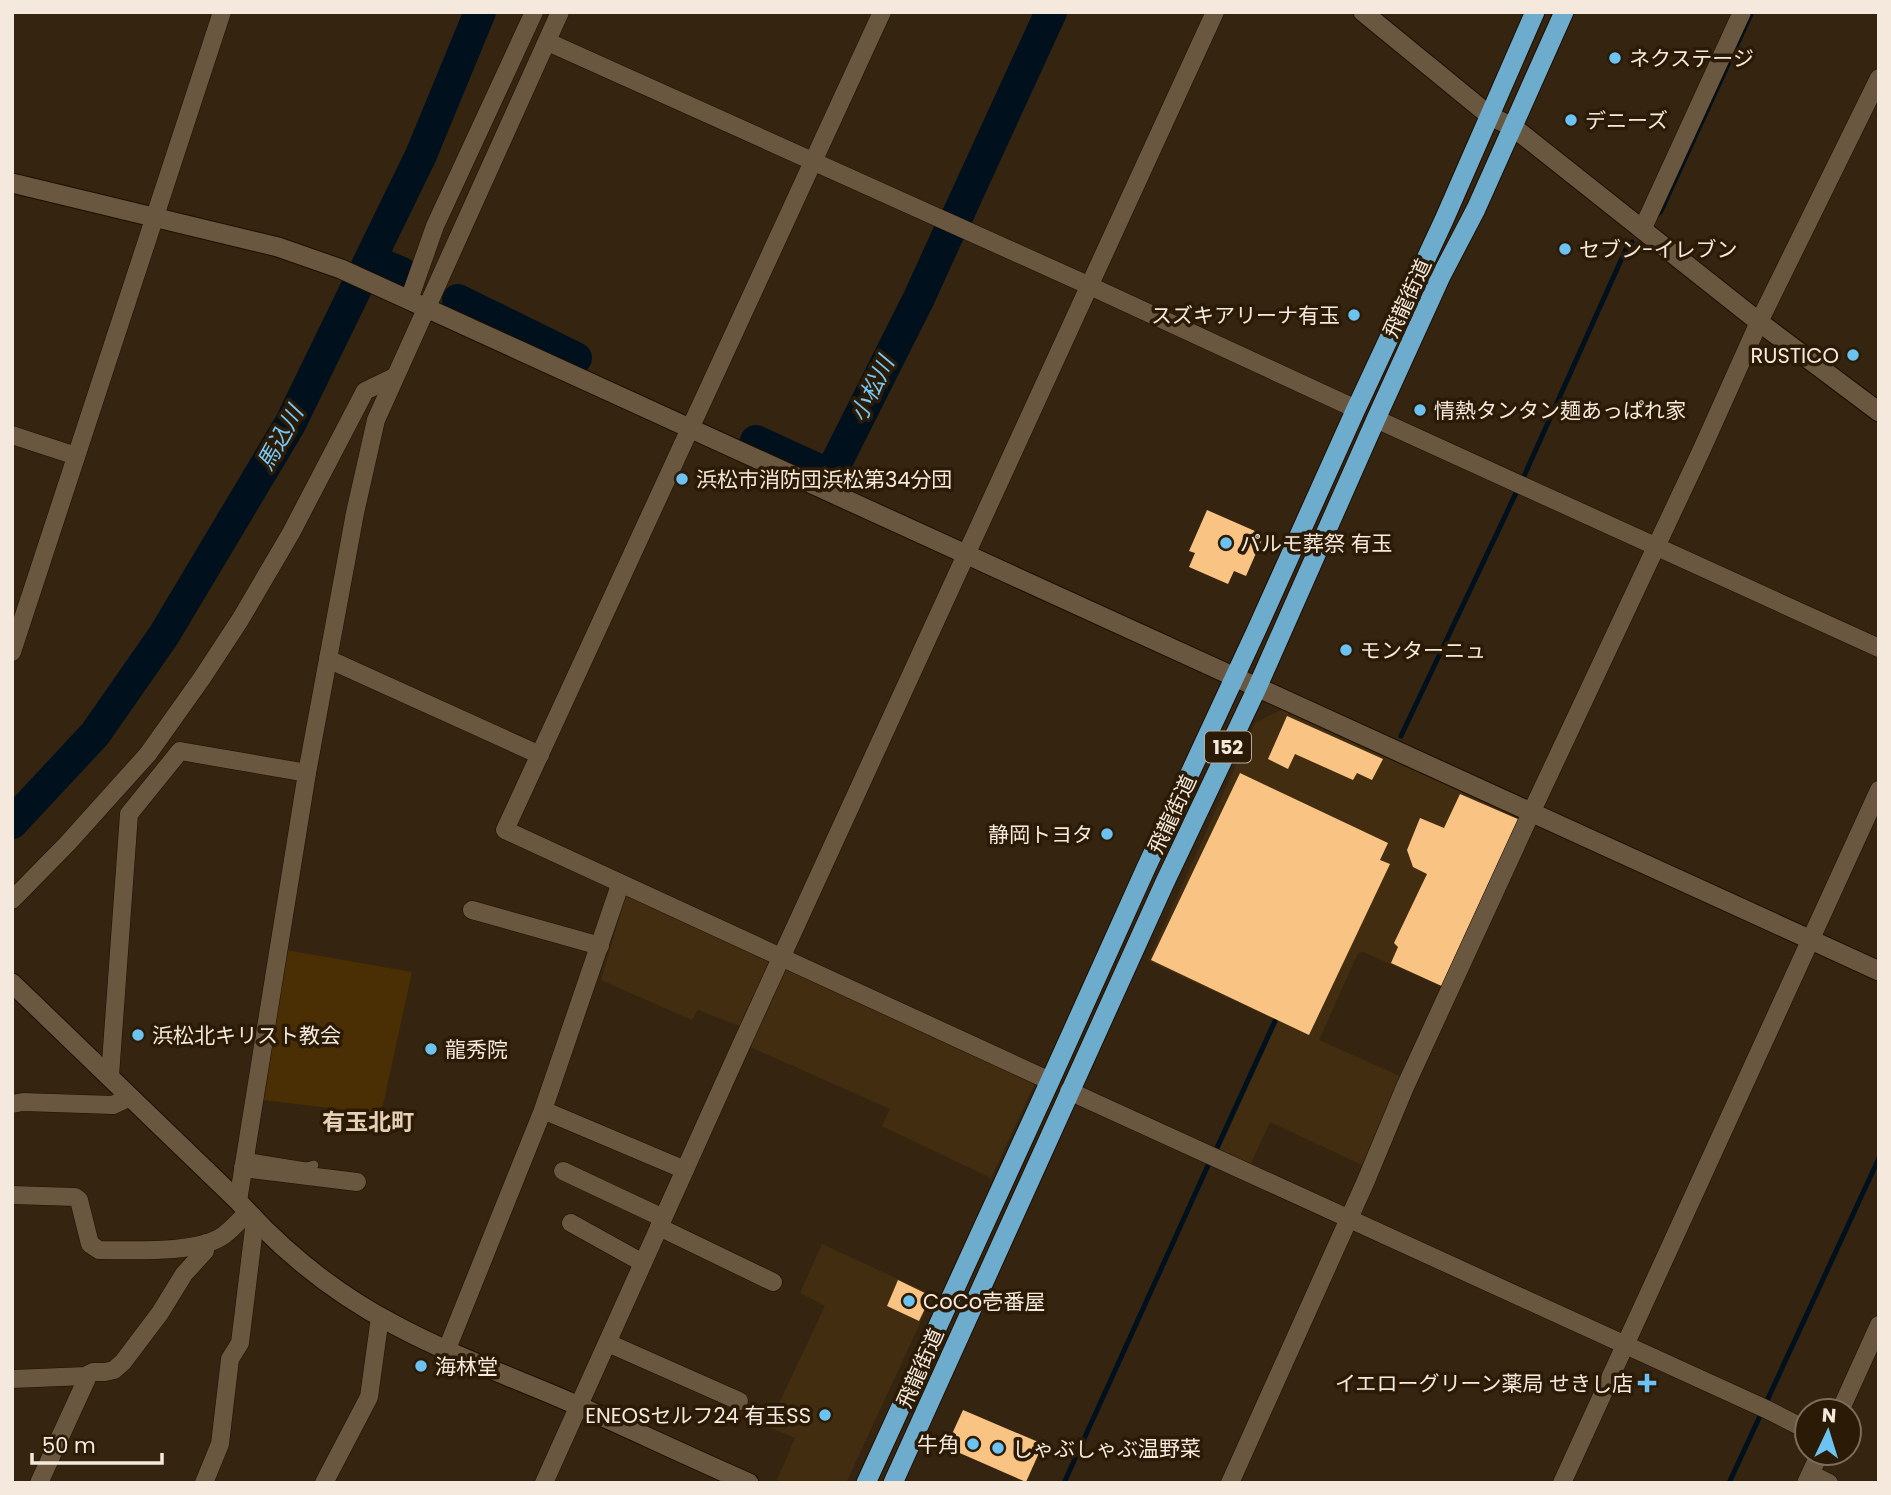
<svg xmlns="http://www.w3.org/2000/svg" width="1891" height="1495" font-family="Poppins,'Noto Sans JP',sans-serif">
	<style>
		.built { fill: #432d11 }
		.green { fill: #4a2e04 }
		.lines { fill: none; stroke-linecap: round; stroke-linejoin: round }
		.stream { stroke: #00111d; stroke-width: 5 }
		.river { stroke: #00111d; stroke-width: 32 }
		.building { fill: #f8c383 }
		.service-casing { stroke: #1d0e00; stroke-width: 10 }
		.minor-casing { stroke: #1d0e00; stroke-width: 19 }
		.tertiary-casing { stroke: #1d0e00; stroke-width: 21 }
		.trunk-casing { stroke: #1d0e00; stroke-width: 21 }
		.service { stroke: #695740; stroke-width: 9 }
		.minor { stroke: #695740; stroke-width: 18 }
		.tertiary { stroke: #695740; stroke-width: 19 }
		.trunk { stroke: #6daccd; stroke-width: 19 }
		.poi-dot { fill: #6cc3f2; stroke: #2b1b06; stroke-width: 2.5 }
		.labels { text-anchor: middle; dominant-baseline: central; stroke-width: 7; stroke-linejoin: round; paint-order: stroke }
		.shield { fill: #2b1b06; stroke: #b8ab9c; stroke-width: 2 }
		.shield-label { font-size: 19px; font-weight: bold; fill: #f4e9dc }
		.poi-label { font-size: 21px; fill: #f4e9dc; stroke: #2b1b06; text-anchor: start }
		.street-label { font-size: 21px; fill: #f4e9dc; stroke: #2b1b06 }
		.water-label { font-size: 23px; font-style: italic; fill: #76caf9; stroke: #2b1b06 }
		.neighbourhood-label { font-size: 23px; font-weight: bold; fill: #e6d0b6; stroke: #2b1b06 }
	</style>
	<rect width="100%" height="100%" fill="#352510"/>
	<g class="built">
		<polygon points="1281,710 1518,818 1520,821 1446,988 1363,952 1358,953 1319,1040 1402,1077 1362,1165 1270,1122 1250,1166 1219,1151 1278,1021 1148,961 1255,723"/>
		<polygon points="626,895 771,959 739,1026 698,1010 692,1020 601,980"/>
		<polygon points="784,966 1036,1081 991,1178 882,1126 890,1109 748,1046"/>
		<polygon points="822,1244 933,1295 846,1483 784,1483 777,1480 795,1438 768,1427 825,1306 800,1293"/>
	</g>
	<polygon class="green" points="286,950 412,972 381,1114 262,1100"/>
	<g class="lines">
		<g class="stream">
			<polyline points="1657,215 1661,211 1752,12"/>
			<polyline points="1401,736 1525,474 1626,249 1632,242"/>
			<polyline points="1216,1150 1275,1021"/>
			<polyline points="1064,1483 1210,1161"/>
			<polyline points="1729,1483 1879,1158"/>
		</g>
		<g class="river">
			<polyline points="956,219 1051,12"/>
			<polyline points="371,260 402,273"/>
			<polyline points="458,300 576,358"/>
			<polyline points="756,441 830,475 919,298 950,230"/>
			<polyline points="12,823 95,734 164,635 290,424 421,155 480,12"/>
		</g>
	</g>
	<g class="building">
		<polygon points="1207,510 1264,535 1246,576 1234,571 1228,584 1189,567 1195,553 1189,551"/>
		<polygon points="1287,716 1383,759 1372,780 1357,773 1353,780 1295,754 1288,769 1268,759"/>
		<polygon points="1240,773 1388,843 1380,860 1390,864 1309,1035 1151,960"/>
		<polygon points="1460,794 1520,820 1446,988 1391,963 1398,947 1394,943 1427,874 1413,867 1407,850 1420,818 1444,828"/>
		<polygon points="898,1280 931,1296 919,1321 887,1306"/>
		<polygon points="963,1410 1043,1444 1026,1482 946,1447"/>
	</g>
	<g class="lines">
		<defs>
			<polyline id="service" points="245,1157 306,1167 314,1165"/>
			<g id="minor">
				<polyline points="882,12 505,830 1050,1081"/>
				<polyline points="548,42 1090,286 1356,409"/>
				<polyline points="1642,230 1742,12"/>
				<polyline points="409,300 435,226 534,12"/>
				<polyline points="1376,419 1879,648"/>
				<polyline points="12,435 76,456"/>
				<polyline points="12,652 222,12"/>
				<polyline points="328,659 540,755"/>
				<polyline points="12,900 67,844 148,754 202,678 240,620 291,533 365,391 394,377"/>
				<polyline points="472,910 600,946"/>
				<polyline points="110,1076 129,814 180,751 307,773"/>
				<polyline points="1069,1091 1768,1410 1807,1430"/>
				<polyline points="12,1104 23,1102 113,1105 130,1097"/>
				<polyline points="543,1110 685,1170"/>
				<polyline points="243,1168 357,1182"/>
				<polyline points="563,1171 663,1218"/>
				<path d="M12,1195l63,2 4,3 11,44 9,6c32,0 100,4 125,-15 8,-6 16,-15 24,-23"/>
				<polyline points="238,1201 307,773 355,513 376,420 560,12"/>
				<polyline points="571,1223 643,1263"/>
				<polyline points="659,1227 773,1282"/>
				<polyline points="608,1343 739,1401"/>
				<polyline points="447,1349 543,1110 620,885"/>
				<polyline points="12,1379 86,1376 93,1372 105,1372 114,1370 123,1362 160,1313 184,1274 205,1251 206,1243"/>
				<polyline points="1840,1411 1879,1325"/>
				<polyline points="1811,1474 1829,1483"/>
				<polyline points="39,1483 89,1374"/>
				<polyline points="204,1483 220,1444 230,1359 240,1343 255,1220"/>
				<polyline points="324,1483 369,1397 380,1317"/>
				<polyline points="544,1483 742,1043 1215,12"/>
				<polyline points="1230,1483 1365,1183 1405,1087 1531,813 1702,449 1759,322 1879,78"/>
				<polyline points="1562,1483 1879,790"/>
				<polyline points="1806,1483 1820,1453"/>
			</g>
			<g id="tertiary">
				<polyline points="1363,12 1490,116 1513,127 1759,322 1879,412"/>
				<polyline points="12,183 278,247 341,269 1879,971"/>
				<path d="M12,983l226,218c44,50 98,93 157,124 54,29 114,51 170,75 62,27 122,56 184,83"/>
			</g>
			<g id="trunk">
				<polyline points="866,1483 1050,1081 1146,868 1257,629 1356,409 1444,220 1535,12"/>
				<polyline points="893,1483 1165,882 1257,688 1376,419 1441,276 1476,209 1564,12"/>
			</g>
		</defs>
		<use href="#service" class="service-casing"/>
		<use href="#minor" class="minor-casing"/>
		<use href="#tertiary" class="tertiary-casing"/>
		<use href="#trunk" class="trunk-casing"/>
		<use href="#service" class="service"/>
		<use href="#minor" class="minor"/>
		<use href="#tertiary" class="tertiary"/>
		<use href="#trunk" class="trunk"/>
	</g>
	<g class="poi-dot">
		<circle cx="1615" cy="58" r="7"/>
		<circle cx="1571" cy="120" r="7"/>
		<circle cx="1565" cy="249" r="7"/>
		<circle cx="1354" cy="315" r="7"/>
		<circle cx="1853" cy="355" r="7"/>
		<circle cx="1420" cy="410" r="7"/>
		<circle cx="682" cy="479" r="7"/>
		<circle cx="1226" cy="543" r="7"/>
		<circle cx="1346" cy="650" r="7"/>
		<circle cx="1107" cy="834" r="7"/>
		<circle cx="138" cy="1035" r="7"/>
		<circle cx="431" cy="1049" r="7"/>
		<circle cx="909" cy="1301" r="7"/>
		<circle cx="421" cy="1366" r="7"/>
		<path d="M1643.5 1372.5h7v7h7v7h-7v7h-7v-7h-7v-7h7z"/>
		<circle cx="825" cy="1415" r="7"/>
		<circle cx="973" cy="1444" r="7"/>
		<circle cx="998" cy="1448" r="7"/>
	</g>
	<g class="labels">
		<rect class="shield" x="1205" y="731.5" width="46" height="31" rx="5"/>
		<g class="shield-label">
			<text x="1228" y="747">152</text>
		</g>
		<g class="poi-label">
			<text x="1629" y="58">ネクステージ</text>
			<text x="1585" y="120">デニーズ</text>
			<text x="1579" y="249">セブン-イレブン</text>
			<text x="1340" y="315" text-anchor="end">スズキアリーナ有玉</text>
			<text x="1839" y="355" text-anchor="end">RUSTICO</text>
			<text x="1434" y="410">情熱タンタン麺あっぱれ家</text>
			<text x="696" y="479">浜松市消防団浜松第34分団</text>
			<text x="1240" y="543">パルモ葬祭 有玉</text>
			<text x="1360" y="650">モンターニュ</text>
			<text x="1093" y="834" text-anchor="end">静岡トヨタ</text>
			<text x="152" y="1035">浜松北キリスト教会</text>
			<text x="445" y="1049">龍秀院</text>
			<text x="923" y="1301">CoCo壱番屋</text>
			<text x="435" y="1366">海林堂</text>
			<text x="1633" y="1383" text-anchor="end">イエローグリーン薬局 せきし店</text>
			<text x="811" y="1415" text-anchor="end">ENEOSセルフ24 有玉SS</text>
			<text x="959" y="1444" text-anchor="end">牛角</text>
			<text x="1012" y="1448">しゃぶしゃぶ温野菜</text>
		</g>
		<g class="street-label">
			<text transform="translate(1407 298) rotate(-65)">飛龍街道</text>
			<text transform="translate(1172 814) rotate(-65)">飛龍街道</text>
			<text transform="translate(920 1368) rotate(-66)">飛龍街道</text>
		</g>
		<g class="water-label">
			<text transform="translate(872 389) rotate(-64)">小松川</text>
			<text transform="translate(280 438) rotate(-61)">馬込川</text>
		</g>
		<g class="neighbourhood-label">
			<text x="368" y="1122">有玉北町</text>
		</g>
	</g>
	<rect width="1891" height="1495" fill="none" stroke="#f4e9dc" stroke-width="28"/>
	<g transform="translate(1828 1432) rotate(4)"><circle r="33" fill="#2b1b06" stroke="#7b6d5c" stroke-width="2"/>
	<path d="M0-5L12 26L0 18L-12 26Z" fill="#6cc3f2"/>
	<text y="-10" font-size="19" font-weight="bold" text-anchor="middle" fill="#f4e9dc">N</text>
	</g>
	<path d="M32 1453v10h130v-10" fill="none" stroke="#f4e9dc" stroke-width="3.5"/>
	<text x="42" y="1453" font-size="21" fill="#f4e9dc" stroke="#2b1b06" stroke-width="5" paint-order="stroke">50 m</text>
</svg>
